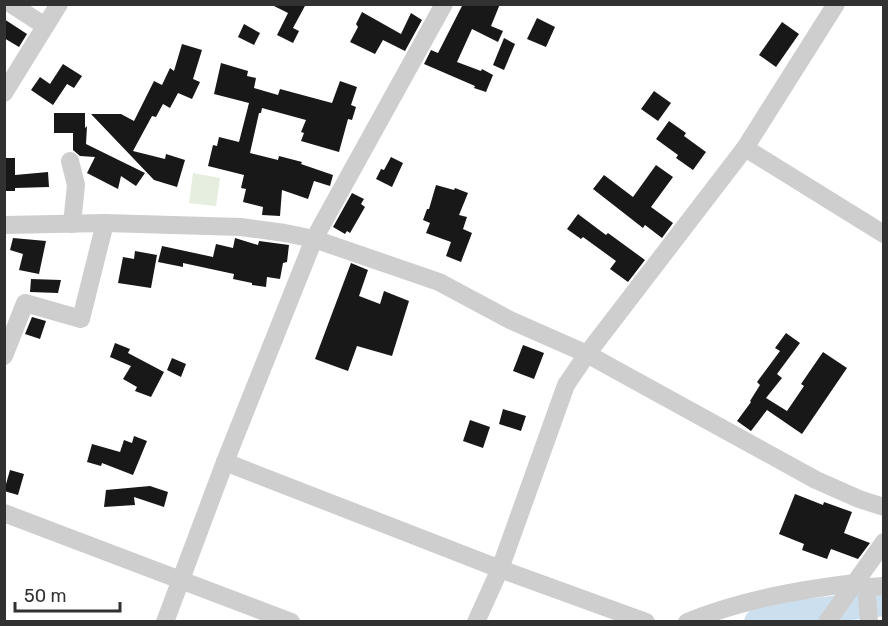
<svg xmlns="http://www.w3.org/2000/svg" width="888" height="626" font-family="Rubik,sans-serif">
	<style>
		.green { fill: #e6eedf }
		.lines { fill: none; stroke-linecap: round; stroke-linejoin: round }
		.river { stroke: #cbdfee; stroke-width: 26 }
		.building { fill: #181818 }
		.minor { stroke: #cecece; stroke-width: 18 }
	</style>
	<rect width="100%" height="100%" fill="#fff"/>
	<polygon class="green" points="193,173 220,178 216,206 189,203"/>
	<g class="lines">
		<polyline class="river" points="757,622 799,613 884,603"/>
	</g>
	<g class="building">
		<polygon points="270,4 306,4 293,28 299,31 293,43 277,35 288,13"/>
		<polygon points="463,4 500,4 491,26 503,31 498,42 472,29 457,62 481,71 482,69 493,75 486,92 474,88 475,86 424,64 431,50 438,53"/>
		<polygon points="362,12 401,34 411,13 422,20 405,51 383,40 375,54 350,42 358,27 356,24"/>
		<polygon points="537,18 555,27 546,47 527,39"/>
		<polygon points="4,19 27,34 19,47 4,38"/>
		<polygon points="782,22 799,34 776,67 759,55"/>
		<polygon points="244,24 260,33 254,45 238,37"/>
		<polygon points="504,38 515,44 504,70 493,65"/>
		<polygon points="182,44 202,50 193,79 200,82 192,99 178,93 170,108 163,104 156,117 152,116 133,151 165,159 166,154 185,160 177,187 154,180 91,114 121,114 134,121 154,81 162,85 170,68 174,71"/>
		<polygon points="221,63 248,71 247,76 256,78 254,88 278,95 280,89 332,103 340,81 357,87 351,105 356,107 352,120 348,119 339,152 301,141 304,133 301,132 306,120 262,108 261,113 259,113 250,153 278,160 279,156 302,162 301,164 333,175 330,186 314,181 308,199 282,190 280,216 262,215 263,207 243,202 246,189 241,188 244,175 208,166 213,145 217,146 219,137 239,142 249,103 214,94"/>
		<polygon points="63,64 82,76 74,88 67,84 53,105 31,90 40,77 50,84"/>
		<polygon points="654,91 671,103 658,121 641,109"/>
		<polygon points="54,113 85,113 85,128 87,126 86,144 145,173 136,186 121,176 118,189 87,173 95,157 80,156 73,150 73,133 54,133"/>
		<polygon points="669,121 686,133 684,136 706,152 693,170 676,158 678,155 656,139"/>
		<polygon points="391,157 403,163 392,187 376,179 381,169 384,170"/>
		<polygon points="4,158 15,158 15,175 48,172 49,187 15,188 15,191 4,191"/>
		<polygon points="656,165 673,177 651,207 673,223 662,238 645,225 643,228 593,189 604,175 633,197"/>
		<polygon points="436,185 454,190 455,188 468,193 459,215 467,217 463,229 472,233 461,262 446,256 451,242 426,233 430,223 423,220 427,209 429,209"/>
		<polygon points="352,193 364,199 361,204 365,207 350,233 347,231 345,234 333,227"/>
		<polygon points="578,214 606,235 608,233 645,260 628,282 610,269 616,261 583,237 581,239 567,229"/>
		<polygon points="13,238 46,241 39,274 19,270 23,254 10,250"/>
		<polygon points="235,238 258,245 259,241 289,245 287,262 283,263 280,279 267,277 266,287 252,285 252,283 233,279 234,274 183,263 183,267 158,262 162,246 213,257 216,244 233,248"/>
		<polygon points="135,251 157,255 151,288 118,283 123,257 134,259"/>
		<polygon points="351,263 368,270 359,296 380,304 384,291 409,301 392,356 357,346 348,371 315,359"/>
		<polygon points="31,279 61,280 58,293 30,292"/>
		<polygon points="32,317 46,321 40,339 25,334"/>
		<polygon points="786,333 800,343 777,374 782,378 766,398 787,411 804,386 801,384 823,352 847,368 802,434 767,410 751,431 737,421 751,402 750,401 760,385 757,382 780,351 775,348"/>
		<polygon points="115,343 130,349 128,353 164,372 151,397 135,391 137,387 123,379 131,366 110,357"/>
		<polygon points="523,345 544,353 534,379 513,371"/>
		<polygon points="172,358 186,364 181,377 167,370"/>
		<polygon points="503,409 526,416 521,431 499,424"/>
		<polygon points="470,420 490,427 483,448 463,441"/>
		<polygon points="134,436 147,441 133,475 102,463 101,466 87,462 92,444 120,452 124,440 132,443"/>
		<polygon points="10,470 24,474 18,495 4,491"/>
		<polygon points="150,486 168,492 164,507 134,497 135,505 104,507 106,490"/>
		<polygon points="795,494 823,505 824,502 852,512 844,533 870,543 858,559 831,549 827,559 802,550 804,544 779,534"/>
	</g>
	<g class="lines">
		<g class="minor">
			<polyline points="11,4 45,26"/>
			<polyline points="4,93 59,4"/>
			<polyline points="745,148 884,234"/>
			<polyline points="70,161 76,185 72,224"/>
			<polyline points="4,225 105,223 241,227 285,233 314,239 439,282 510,320 587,354 816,480 859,499 884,507"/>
			<polyline points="4,356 25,303 81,319 105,223"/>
			<polyline points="225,462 500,569 646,622"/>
			<polyline points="4,513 291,622"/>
			<polyline points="165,622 225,462 314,239 444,4"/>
			<polyline points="476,622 500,569 566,385 587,354 745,148 836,4"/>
			<path d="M687,622c54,-22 111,-32 168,-39"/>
			<polyline points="827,622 884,542"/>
			<polyline points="869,622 867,597 869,587 884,586"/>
		</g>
	</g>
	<rect width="888" height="626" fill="none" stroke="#313131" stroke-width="12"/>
	<path d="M15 602v9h105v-9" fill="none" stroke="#313131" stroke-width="3"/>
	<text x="24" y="602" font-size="18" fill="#313131" stroke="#ffffff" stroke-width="4.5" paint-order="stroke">50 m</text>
</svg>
